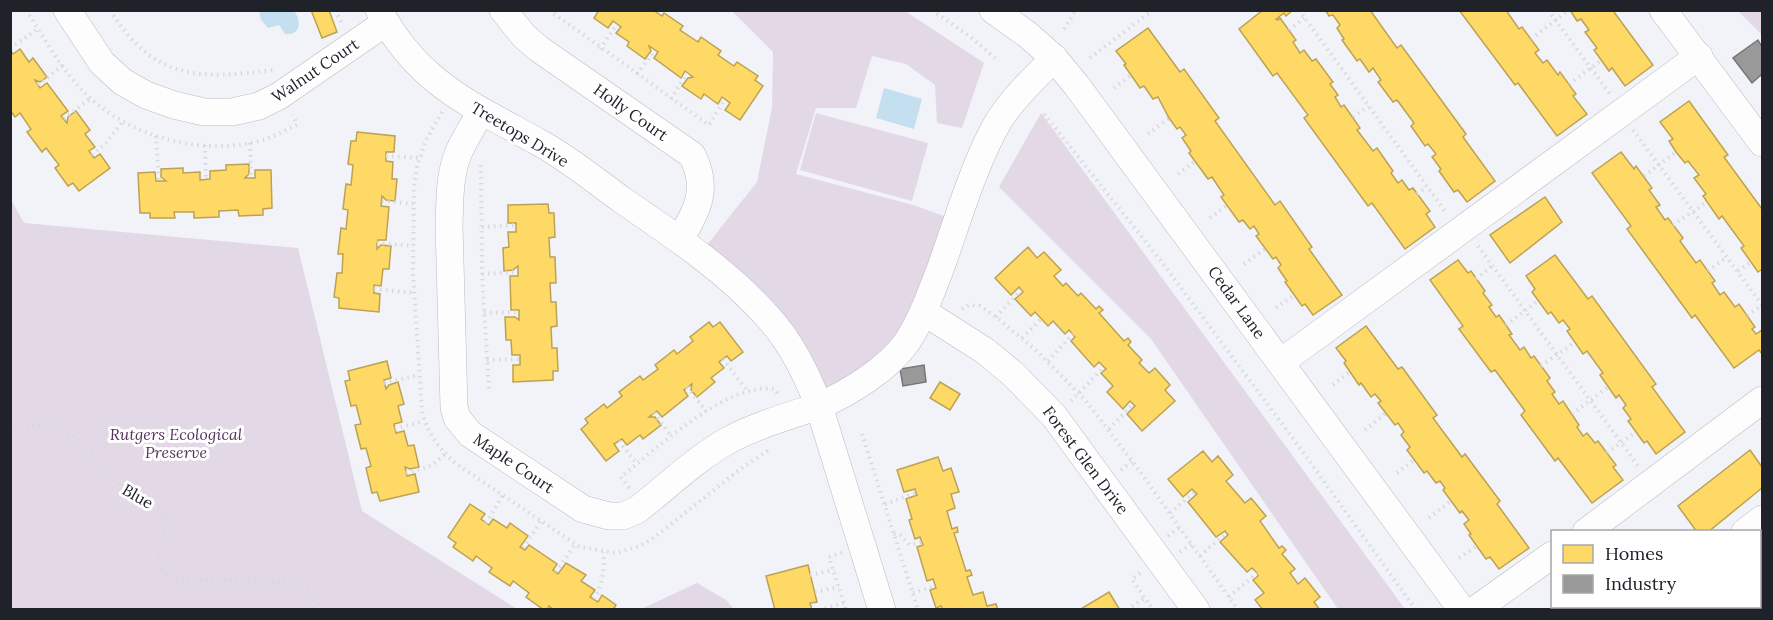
<svg xmlns="http://www.w3.org/2000/svg" width="1773" height="620" font-family="Lora,serif">
	<style>
		.green { fill: #e2d8e6 }
		.water { fill: #c4dff0 }
		.homes { fill: #ffd966; stroke: #bca254; stroke-width: 1.5 }
		.industry { fill: #999; stroke: #757578; stroke-width: 1.5 }
		.lines { fill: none; stroke-linecap: round; stroke-linejoin: round }
		.minor-casing { stroke: #babbc2; stroke-width: 28 }
		.path { stroke: #d8d9db; stroke-width: 4; stroke-dasharray: 1.5 4.5; stroke-linecap: butt }
		.minor { stroke: #fdfdfe; stroke-width: 27 }
		.labels { text-anchor: middle; dominant-baseline: central; stroke-width: 6; stroke-linejoin: round; paint-order: stroke }
		.street-label { font-size: 16px; fill: #20222a; stroke: #fff }
		.park-label { font-size: 16px; font-style: italic; fill: #55335c; stroke: #fff }
	</style>
	<rect width="100%" height="100%" fill="#f2f3f8"/>
	<g class="green">
		<polygon points="732,11 905,11 984,63 962,128 937,123 935,85 906,64 872,56 856,108 816,108 796,174 913,205 958,221 906,344 819,406 806,372 699,255 757,182 772,108 773,52"/>
		<polygon points="1738,11 1762,11 1762,35"/>
		<polygon points="816,113 928,143 912,201 800,170"/>
		<polygon points="1041,113 1405,609 1338,609 1151,339 999,187"/>
		<polygon points="11,200 24,223 298,248 362,511 517,609 11,609"/>
		<polygon points="697,583 726,600 734,609 641,609"/>
	</g>
	<g class="water">
		<path d="M259,11h35c8,9 7,25 -9,23l-6,-9 -11,3 -7,-8z"/>
		<polygon points="884,88 922,99 914,129 876,118"/>
	</g>
	<g class="homes">
		<polygon points="311,10 329,10 337,32 322,38"/>
		<polygon points="599,10 653,10 662,16 664,13 683,26 680,30 698,42 701,37 721,51 718,55 734,66 737,62 758,76 755,80 763,86 740,120 725,110 730,103 722,97 718,104 704,94 701,99 682,86 688,78 693,77 685,71 681,78 654,58 658,52 649,46 651,51 645,59 627,46 629,42 616,33 621,27 613,21 608,28 594,18"/>
		<polygon points="1263,10 1293,10 1286,16 1284,13 1276,19 1278,20 1280,18 1296,40 1293,42 1300,53 1304,50 1312,61 1316,59 1333,82 1330,84 1338,95 1335,97 1341,107 1344,105 1360,128 1357,130 1373,151 1377,148 1393,171 1391,173 1398,183 1402,180 1409,190 1413,188 1430,211 1426,214 1435,227 1405,249 1372,203 1368,206 1304,118 1308,115 1277,73 1273,76 1239,29"/>
		<polygon points="1325,10 1370,10 1397,48 1401,45 1466,134 1463,137 1495,181 1467,202 1458,190 1454,192 1439,171 1441,169 1432,157 1436,154 1428,144 1425,146 1411,126 1414,123 1397,100 1393,102 1378,82 1381,80 1373,68 1369,72 1360,59 1357,61 1342,40 1344,39 1337,28 1340,25 1333,15 1329,16"/>
		<polygon points="1459,10 1506,10 1519,29 1522,27 1539,50 1535,53 1543,63 1547,60 1558,75 1560,72 1576,94 1573,96 1587,114 1557,136 1518,83 1515,85"/>
		<polygon points="1570,10 1616,10 1614,12 1653,65 1625,86 1612,68 1609,71 1594,50 1597,48 1585,32 1589,30 1581,19 1577,21"/>
		<polygon points="1148,28 1180,72 1184,69 1219,118 1215,121 1275,205 1280,201 1312,247 1309,249 1342,295 1313,315 1305,304 1302,306 1285,282 1287,281 1278,268 1281,265 1276,257 1273,259 1256,236 1259,234 1254,226 1250,229 1243,220 1239,222 1221,197 1224,195 1212,177 1208,179 1189,153 1191,151 1182,138 1186,135 1180,127 1177,129 1169,118 1158,97 1153,99 1144,86 1140,88 1124,65 1126,64 1116,51"/>
		<polygon points="20,49 29,62 33,58 47,77 40,82 35,80 40,88 47,83 68,111 61,116 67,123 68,117 76,111 90,130 85,134 95,147 89,151 94,158 100,154 110,168 79,191 73,183 68,186 55,168 59,165 46,148 42,152 27,132 31,129 20,113 15,117 10,110 10,50 13,54"/>
		<polygon points="1689,101 1728,155 1724,157 1762,209 1762,272 1761,270 1758,272 1741,248 1744,246 1722,216 1719,219 1703,196 1706,194 1694,178 1699,175 1688,161 1685,163 1676,152 1669,141 1673,139 1660,122"/>
		<polygon points="357,132 395,136 394,152 386,152 386,161 393,162 392,179 397,179 395,201 386,200 382,196 381,206 389,207 386,240 378,240 377,243 377,249 381,245 391,246 389,269 383,269 381,286 374,285 374,293 380,294 379,312 339,308 339,298 334,297 337,273 342,273 343,254 338,254 341,228 346,229 348,210 343,209 346,184 351,185 353,165 348,164 351,141 356,141"/>
		<polygon points="1621,152 1634,169 1636,166 1652,188 1649,190 1660,205 1656,207 1665,220 1668,218 1683,238 1680,241 1696,263 1700,260 1715,281 1712,283 1720,295 1724,292 1735,307 1739,304 1755,327 1752,329 1756,334 1762,330 1762,354 1759,350 1734,368 1695,315 1692,318 1627,229 1631,226 1592,173"/>
		<polygon points="249,164 249,174 245,178 255,178 255,170 271,170 272,208 263,209 263,215 239,216 238,210 219,211 219,217 194,218 194,212 174,212 175,218 150,218 150,213 140,213 138,173 155,172 156,181 166,181 161,177 161,169 183,168 183,173 200,172 200,180 210,179 210,171 226,170 226,165"/>
		<polygon points="1545,197 1562,222 1510,263 1490,235"/>
		<polygon points="548,204 549,213 554,213 555,237 549,238 550,257 555,257 556,283 550,283 551,302 556,302 557,326 551,327 552,348 557,348 558,371 553,371 553,380 513,382 513,365 520,365 520,355 512,355 511,340 506,340 505,317 515,317 519,320 519,310 511,310 510,276 518,276 518,266 513,270 504,271 503,248 509,247 508,232 516,232 516,223 508,223 508,205"/>
		<polygon points="1028,247 1037,258 1044,252 1061,270 1054,276 1063,286 1066,283 1078,296 1081,293 1096,309 1099,306 1103,310 1099,313 1124,341 1128,338 1131,342 1128,345 1142,360 1139,363 1149,373 1155,368 1170,385 1165,390 1175,401 1142,431 1127,414 1135,406 1130,401 1123,409 1107,392 1113,386 1101,373 1106,369 1099,362 1094,367 1071,341 1075,337 1069,330 1065,334 1053,321 1048,326 1035,312 1031,316 1015,299 1023,292 1019,287 1011,295 995,278"/>
		<polygon points="1555,255 1588,299 1592,296 1656,384 1652,387 1685,432 1656,454 1647,441 1644,443 1628,421 1631,419 1623,408 1626,405 1619,395 1616,398 1600,375 1603,373 1587,351 1583,354 1567,331 1570,329 1563,320 1559,323 1551,312 1548,314 1532,292 1535,289 1526,276"/>
		<polygon points="1458,260 1468,273 1471,271 1485,291 1483,293 1492,305 1489,307 1496,317 1499,315 1506,325 1512,334 1509,335 1520,350 1524,347 1531,358 1534,356 1550,378 1547,381 1555,392 1552,394 1559,404 1563,401 1579,425 1577,427 1583,436 1587,433 1595,443 1598,441 1616,465 1613,467 1623,480 1592,503 1558,458 1555,461 1521,415 1525,411 1495,370 1491,372 1459,329 1463,326 1430,280"/>
		<polygon points="709,322 713,327 720,322 743,352 731,361 727,356 719,362 724,368 711,378 715,382 697,397 691,390 692,384 684,390 688,396 662,417 657,411 649,417 655,417 661,425 643,439 640,435 627,445 622,439 614,444 619,451 606,461 581,429 588,423 585,419 604,404 607,408 622,396 619,392 640,376 643,380 658,369 655,365 674,350 677,354 693,341 690,337"/>
		<polygon points="1366,326 1398,369 1402,367 1437,415 1433,418 1462,457 1465,454 1500,501 1497,504 1529,548 1499,569 1490,557 1486,559 1469,535 1471,534 1464,524 1469,520 1462,511 1460,513 1443,490 1445,488 1440,481 1436,483 1427,471 1424,473 1407,450 1410,447 1401,435 1404,432 1398,423 1395,425 1378,403 1381,401 1375,394 1371,397 1361,383 1359,385 1344,363 1346,361 1336,348"/>
		<polygon points="387,361 391,378 384,380 386,389 389,385 398,382 404,404 398,406 402,422 394,424 395,429 396,433 404,431 408,446 414,445 419,467 410,469 405,467 407,476 415,474 419,492 380,501 377,492 372,493 366,468 371,466 366,448 361,449 355,425 361,424 356,405 351,406 345,381 350,380 348,371"/>
		<polygon points="940,382 960,394 950,410 930,398"/>
		<polygon points="1750,450 1762,467 1762,488 1708,532 1697,532 1678,506"/>
		<polygon points="1203,451 1212,462 1218,456 1233,475 1226,481 1245,503 1251,498 1266,516 1260,521 1279,548 1282,546 1286,550 1282,554 1295,569 1290,573 1298,584 1305,578 1320,597 1314,602 1320,610 1263,610 1255,600 1264,593 1253,580 1258,576 1257,573 1252,568 1247,572 1220,542 1228,535 1225,531 1216,537 1188,502 1197,494 1192,489 1183,497 1168,479"/>
		<polygon points="938,457 943,471 951,468 959,492 951,494 955,508 947,511 952,529 957,527 958,532 954,533 966,571 970,570 972,575 967,577 973,595 983,592 987,606 996,604 998,610 943,610 941,606 936,608 930,590 936,588 933,579 927,581 917,547 923,545 920,537 915,539 909,520 912,519 906,499 917,495 916,493 915,489 904,492 897,470"/>
		<polygon points="470,504 485,514 481,519 489,525 493,519 507,528 510,523 528,536 520,547 525,550 529,545 557,564 553,570 558,574 566,563 586,575 581,581 595,590 590,597 598,602 602,595 616,605 613,610 554,610 549,606 547,610 544,610 526,597 529,593 513,581 510,586 489,572 492,568 476,556 473,561 453,547 456,543 448,537"/>
		<polygon points="808,565 817,602 810,603 812,610 775,610 766,576"/>
		<polygon points="1762,565 1762,610 1710,610 1708,606 1760,606 1760,567"/>
		<polygon points="1109,592 1120,610 1079,610"/>
	</g>
	<g class="industry">
		<polygon points="1758,40 1762,47 1762,77 1761,75 1752,83 1733,58"/>
		<polygon points="924,365 926,382 903,386 900,369"/>
	</g>
	<g class="lines">
		<defs>
			<g id="minor">
				<polyline points="67,10 102,63 123,82 146,95 174,105 204,112 232,112 259,106 279,96 385,23"/>
				<path d="M379,10c39,74 93,95 161,133 29,16 56,38 82,57 51,35 104,70 145,116 24,26 39,57 52,90 -30,10 -62,19 -90,34 -34,19 -62,47 -92,70l-14,6h-14l-26,-7 -113,-75 -13,-16 -3,-11 -5,-182c1,-24 0,-48 9,-71 6,-15 15,-28 23,-42"/>
				<path d="M503,10l21,26 15,13 153,106c17,33 6,55 -12,84"/>
				<polyline points="993,10 1028,35 1054,58 1077,86 1462,610"/>
				<polyline points="1663,10 1762,143"/>
				<polyline points="924,312 985,351 1013,374 1054,416 1196,610"/>
				<polyline points="1281,362 1699,56"/>
				<polyline points="1586,532 1762,400"/>
				<polyline points="1745,532 1762,519"/>
				<path d="M882,610l-63,-204c30,-13 69,-37 88,-64 15,-23 24,-49 34,-75 16,-45 30,-93 52,-136 15,-29 39,-50 61,-73"/>
				<polyline points="1475,610 1552,555"/>
				<polyline points="1668,610 1669,606"/>
			</g>
		</defs>
		<use href="#minor" class="minor-casing"/>
		<g class="path">
			<path d="M26,10c19,29 37,63 62,86 45,42 116,61 175,44 12,-4 23,-10 34,-15l-4,-10"/>
			<path d="M110,10c45,72 89,69 165,60"/>
			<polyline points="335,10 343,26"/>
			<polyline points="549,10 709,125 725,99"/>
			<polyline points="932,10 972,38 995,58"/>
			<polyline points="1299,10 1447,214"/>
			<polyline points="1548,10 1610,94"/>
			<polyline points="1064,29 1076,10"/>
			<polyline points="1289,30 1304,18"/>
			<polyline points="1531,39 1569,10"/>
			<polyline points="10,48 38,29"/>
			<polyline points="600,49 617,24"/>
			<polyline points="1090,58 1153,10"/>
			<polyline points="637,74 655,50"/>
			<polyline points="1569,84 1602,60"/>
			<polyline points="38,85 63,65"/>
			<polyline points="1114,88 1131,75"/>
			<polyline points="671,99 687,73"/>
			<path d="M442,112l-16,28 -9,26 -3,22 -1,84 9,139c5,22 17,37 33,52l125,84 36,6 24,-7 12,-7 91,-72 26,-17"/>
			<polyline points="1044,114 1161,261 1300,448 1416,610"/>
			<polyline points="1353,117 1368,106"/>
			<polyline points="64,119 91,98"/>
			<polyline points="1633,130 1762,305 1747,316"/>
			<polyline points="1148,134 1169,118"/>
			<polyline points="156,136 159,181"/>
			<polyline points="250,143 251,178"/>
			<polyline points="205,145 206,180"/>
			<polyline points="92,155 106,143 123,121"/>
			<polyline points="386,156 419,158"/>
			<polyline points="481,165 482,274 489,391"/>
			<polyline points="1178,174 1195,161"/>
			<polyline points="1644,176 1676,152"/>
			<polyline points="1417,194 1427,187"/>
			<polyline points="382,201 413,204"/>
			<polyline points="1210,218 1227,205"/>
			<polyline points="1673,225 1707,202"/>
			<polyline points="482,227 516,225"/>
			<polyline points="377,243 413,246"/>
			<polyline points="1478,246 1638,466"/>
			<polyline points="1244,264 1265,249"/>
			<polyline points="1708,271 1727,257"/>
			<polyline points="1738,271 1751,262"/>
			<polyline points="482,274 518,272"/>
			<polyline points="1476,279 1492,266"/>
			<polyline points="374,289 414,293"/>
			<polyline points="1276,308 1294,295"/>
			<polyline points="962,309 969,305 980,306 996,317 1038,352 1086,401 1136,466 1238,610"/>
			<polyline points="484,313 519,312"/>
			<polyline points="996,317 1021,290"/>
			<polyline points="1506,325 1539,300"/>
			<polyline points="1022,338 1041,319"/>
			<polyline points="723,359 748,392"/>
			<polyline points="487,360 520,359"/>
			<polyline points="1048,361 1073,334"/>
			<polyline points="1541,366 1575,342"/>
			<polyline points="384,383 419,375"/>
			<polyline points="1333,385 1349,372"/>
			<polyline points="687,387 706,411"/>
			<polyline points="1071,401 1104,367"/>
			<polyline points="654,413 672,437"/>
			<polyline points="1572,414 1608,387"/>
			<polyline points="395,429 424,421"/>
			<polyline points="1109,429 1133,404"/>
			<polyline points="1365,430 1386,413"/>
			<polyline points="10,434 31,425 47,427 74,437 94,453 122,490 162,510 165,529 158,566 174,579 287,582 307,589 318,603 319,610"/>
			<polyline points="862,434 918,610"/>
			<polyline points="619,441 637,464"/>
			<polyline points="1607,453 1636,432"/>
			<polyline points="1121,470 1132,461"/>
			<polyline points="406,473 431,466 445,454"/>
			<polyline points="1397,473 1414,460"/>
			<path d="M629,488l-8,-11c36,-29 106,-95 153,-88l4,5"/>
			<polyline points="885,504 916,493"/>
			<polyline points="1170,513 1195,492"/>
			<polyline points="1429,518 1451,501"/>
			<polyline points="486,523 503,495"/>
			<polyline points="894,534 900,535 910,545 922,542"/>
			<polyline points="1168,536 1180,527"/>
			<polyline points="523,548 541,521"/>
			<polyline points="1180,552 1192,544"/>
			<polyline points="842,553 829,557 846,610"/>
			<polyline points="1200,556 1226,533"/>
			<polyline points="1459,558 1477,546"/>
			<polyline points="556,572 575,544"/>
			<polyline points="1140,573 1132,579 1153,610"/>
			<polyline points="810,575 834,570"/>
			<polyline points="815,592 839,587"/>
			<polyline points="913,593 935,586"/>
			<polyline points="1229,597 1257,573"/>
			<path d="M594,599c9,-15 10,-30 10,-47"/>
			<polyline points="1625,606 1627,610"/>
			<polyline points="819,610 844,603"/>
			<polyline points="1127,610 1145,598"/>
		</g>
		<use href="#minor" class="minor"/>
	</g>
	<g class="labels">
		<g class="street-label">
			<text transform="translate(315 70) rotate(-34)">Walnut Court</text>
			<text transform="translate(631 112) rotate(35)">Holly Court</text>
			<text transform="translate(520 134) rotate(31)">Treetops Drive</text>
			<text transform="translate(1237 302) rotate(54)">Cedar Lane</text>
			<text transform="translate(1086 460) rotate(53)">Forest Glen Drive</text>
			<text transform="translate(514 463) rotate(34)">Maple Court</text>
			<text transform="translate(138 496) rotate(30)">Blue</text>
		</g>
		<g class="park-label">
			<text x="176" y="434">Rutgers Ecological<tspan x="176" dy="18">Preserve</tspan></text>
		</g>
	</g>
	<rect width="1773" height="620" fill="none" stroke="#20222a" stroke-width="24"/>
	<rect x="1551" y="530" width="210" height="78" fill="#ffffff" stroke="#a6a7aa" stroke-width="1.5"/>
	<rect x="1563" y="545" width="30" height="18" fill="#ffd966" stroke="#a6a7aa" stroke-width="1.5"/>
	<text x="1605" y="560" font-size="18" fill="#20222a">Homes</text>
	<rect x="1563" y="575" width="30" height="18" fill="#999999" stroke="#a6a7aa" stroke-width="1.5"/>
	<text x="1605" y="590" font-size="18" fill="#20222a">Industry</text>
</svg>
